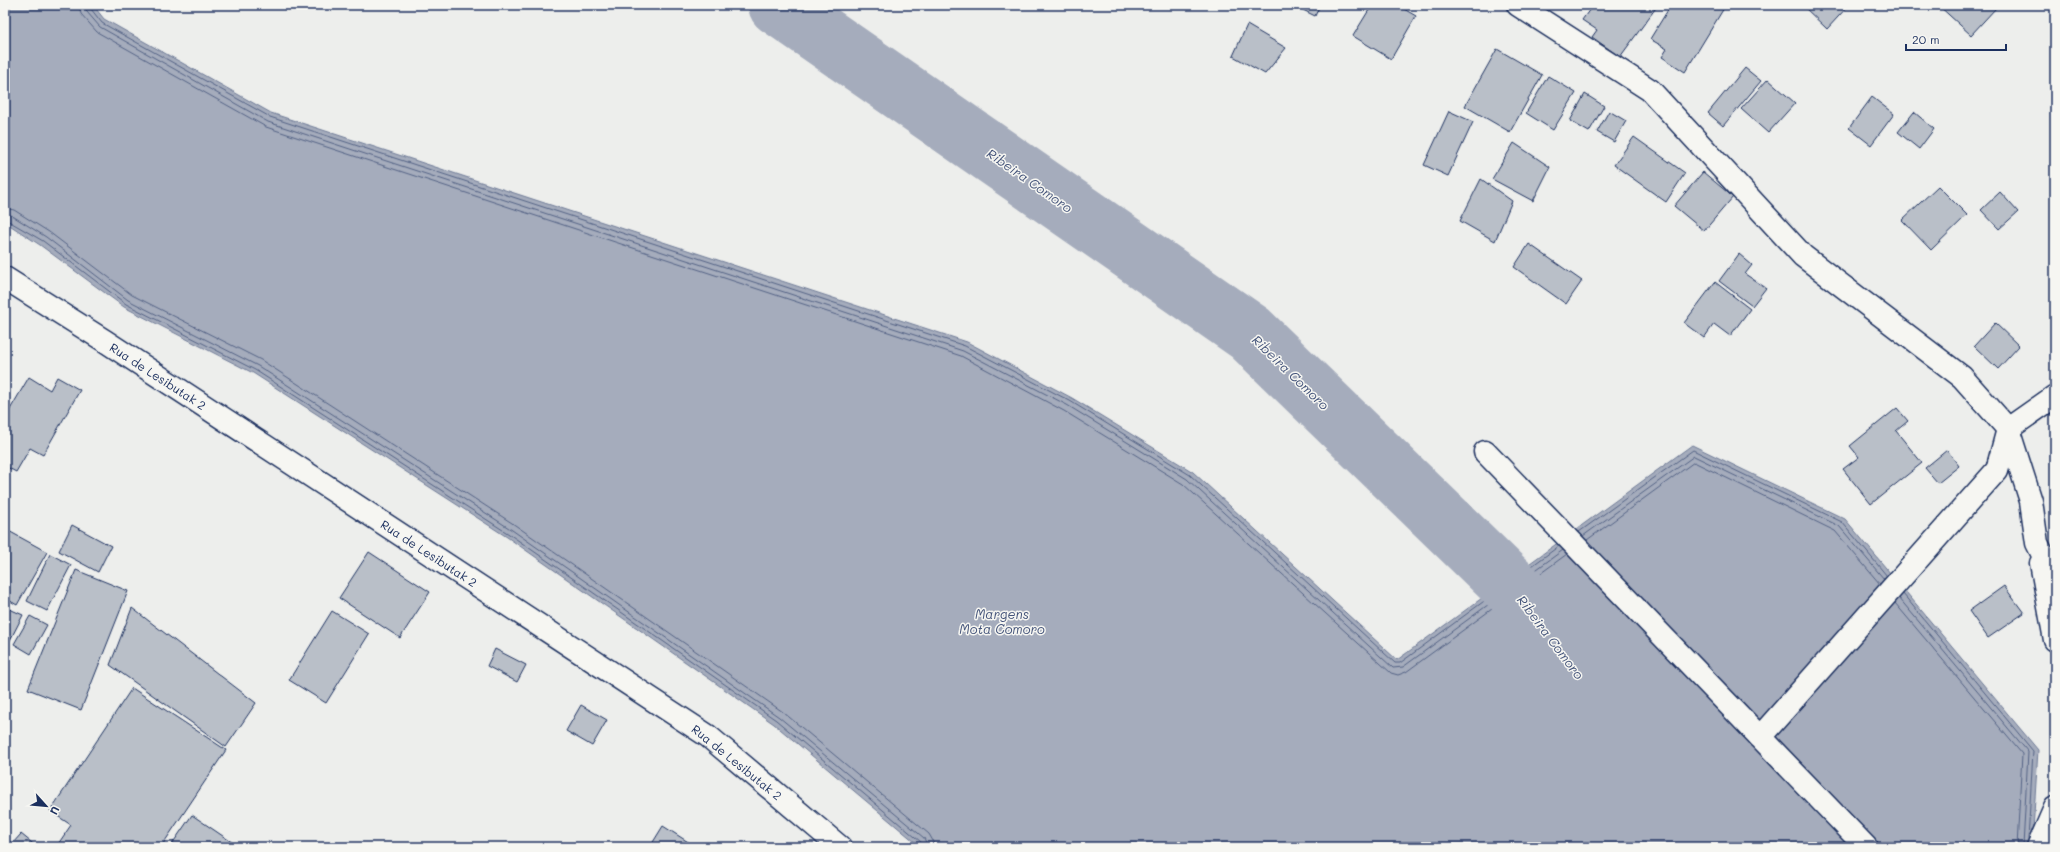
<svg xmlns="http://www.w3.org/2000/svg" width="2060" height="852" font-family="Mali,sans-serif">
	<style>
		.water { fill: #a5acbc; stroke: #6e7a96 }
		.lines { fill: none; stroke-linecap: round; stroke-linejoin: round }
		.shore { stroke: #526184; stroke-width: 1 }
		.river { stroke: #a5acbc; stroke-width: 60 }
		.building { fill: #b9bfc8; stroke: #1b2f5e }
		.minor-casing { stroke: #1b2f5e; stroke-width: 25 }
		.major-casing { stroke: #1b2f5e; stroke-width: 25 }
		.minor { stroke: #f6f6f2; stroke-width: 22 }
		.major { stroke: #f6f6f2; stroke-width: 22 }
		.labels { text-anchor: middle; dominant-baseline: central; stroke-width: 3; stroke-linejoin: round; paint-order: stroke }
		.street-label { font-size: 12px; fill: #1b2f5e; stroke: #f6f6f2 }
		.water-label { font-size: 13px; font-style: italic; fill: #44547a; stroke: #f6f6f2 }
	</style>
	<rect width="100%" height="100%" fill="#edeeec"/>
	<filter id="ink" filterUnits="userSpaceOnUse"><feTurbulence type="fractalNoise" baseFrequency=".025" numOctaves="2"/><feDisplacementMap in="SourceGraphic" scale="8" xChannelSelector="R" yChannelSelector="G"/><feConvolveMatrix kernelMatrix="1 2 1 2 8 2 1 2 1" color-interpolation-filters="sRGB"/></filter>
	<g filter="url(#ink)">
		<polygon class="water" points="5,5 93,5 104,19 271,113 967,342 1072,398 1193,472 1397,660 1692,445 1845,519 2038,750 2032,847 921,847 774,724 507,537 253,373 124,307 40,245 5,222"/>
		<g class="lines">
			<g class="shore">
				<polyline points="79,5 81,14 97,32 266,127 961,356 1064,411 1183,484 1391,673 1398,675 1406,672 1567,554"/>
				<polyline points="85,5 87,12 100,27 268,122 963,351 1067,405 1187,479 1393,668 1403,667 1563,550"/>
				<polyline points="90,5 91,9 102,23 270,117 965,346 1070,401 1190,475 1395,663 1400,663 1559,546"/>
				<polyline points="5,208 14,210 49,232 132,295 261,360 515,525 783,712 929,834 933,841 934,847"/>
				<polyline points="5,214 11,215 46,237 128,300 258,366 512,530 779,717 924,838 928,847"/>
				<polyline points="5,219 43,241 126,304 255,370 509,534 776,720 921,842 923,847"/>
				<polyline points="1579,532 1693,450 1842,522 1887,576"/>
				<polyline points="1583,536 1694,456 1839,526 1884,579"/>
				<polyline points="1587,540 1694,462 1835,531 1880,584"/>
				<polyline points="1903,594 2033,751 2028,840"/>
				<polyline points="1899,598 2028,752 2023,847"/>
				<polyline points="1895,603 2022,754 2017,847"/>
			</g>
			<polyline class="river" points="778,5 1250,333 1523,598 1558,645"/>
		</g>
		<g class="building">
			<polygon points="1293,5 1320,5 1315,16"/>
			<polygon points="1372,5 1397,5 1416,16 1391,59 1353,36"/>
			<polygon points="1593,5 1658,5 1620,57 1592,37 1597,30 1582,20"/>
			<polygon points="1671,5 1719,5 1724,8 1685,72 1662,57 1667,49 1650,39"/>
			<polygon points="1802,5 1849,5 1827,29"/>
			<polygon points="1938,5 1993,5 1996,8 1971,35"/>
			<polygon points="1247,25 1286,48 1265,74 1233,56"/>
			<polygon points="1497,49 1542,75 1510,132 1465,106"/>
			<polygon points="1745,68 1761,81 1723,126 1708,113"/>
			<polygon points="1548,76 1576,93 1553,130 1526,113"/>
			<polygon points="1768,79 1795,103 1768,133 1741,109"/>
			<polygon points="1585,94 1604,106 1589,132 1570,121"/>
			<polygon points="1872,97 1894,114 1871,145 1849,128"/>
			<polygon points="1449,111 1473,122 1448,176 1424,165"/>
			<polygon points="1609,111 1626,121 1614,142 1597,132"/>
			<polygon points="1914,112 1934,129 1919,149 1898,132"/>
			<polygon points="1634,137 1685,173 1666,202 1614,165"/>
			<polygon points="1514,143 1550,167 1533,201 1492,179"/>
			<polygon points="1703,172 1733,197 1704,231 1674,206"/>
			<polygon points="1481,179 1512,201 1495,241 1460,221"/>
			<polygon points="1938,186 1967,215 1931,250 1902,220"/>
			<polygon points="2000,192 2018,212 1999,229 1981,210"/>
			<polygon points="1529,244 1582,281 1566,304 1514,267"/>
			<polygon points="1739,254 1752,265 1745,274 1766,288 1752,306 1719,281"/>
			<polygon points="1715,282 1750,309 1730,336 1714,324 1704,338 1684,323"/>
			<polygon points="1995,323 2019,346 1998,369 1974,346"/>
			<polygon points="29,377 50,390 57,377 80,390 43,455 30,448 16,472 5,466 5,418"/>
			<polygon points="1897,408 1908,421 1896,431 1922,463 1871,504 1843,469 1859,457 1850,446"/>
			<polygon points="1947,450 1959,466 1938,483 1925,468"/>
			<polygon points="72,525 111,546 98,572 59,551"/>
			<polygon points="5,529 47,552 17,605 5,598"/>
			<polygon points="369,552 430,592 400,638 339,598"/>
			<polygon points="50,554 71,565 47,611 27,601"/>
			<polygon points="76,570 128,591 81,710 28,689"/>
			<polygon points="2004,586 2024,613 1988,638 1969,611"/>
			<polygon points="5,607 23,615 5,650"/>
			<polygon points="132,608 256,703 226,747 110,665"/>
			<polygon points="332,611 369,634 326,703 289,680"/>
			<polygon points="30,616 47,625 31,654 14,644"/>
			<polygon points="495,649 526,665 517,682 487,666"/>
			<polygon points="132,688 226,750 161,847 56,847 71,825 50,811"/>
			<polygon points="581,705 607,720 592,746 566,731"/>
			<polygon points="192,815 239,847 170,847"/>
			<polygon points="663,826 693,845 692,847 650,847"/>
			<polygon points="21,834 37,847 5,847 5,838 12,844"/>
		</g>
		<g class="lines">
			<defs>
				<g id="minor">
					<polyline points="1518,5 1650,90 1803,256 1962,377 2008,429 2031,501 2037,543 2055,579"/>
					<polyline points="1485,452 1866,847"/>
					<polyline points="2041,563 2055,640"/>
					<polyline points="1760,737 1997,470 2008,429 2055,396"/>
					<polyline points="2038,847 2055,808"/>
				</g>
				<polyline id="major" points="5,278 105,341 708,736 840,847"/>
			</defs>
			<use href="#minor" class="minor-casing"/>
			<use href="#major" class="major-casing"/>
			<use href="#minor" class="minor"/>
			<use href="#major" class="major"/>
		</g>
	</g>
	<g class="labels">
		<g class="street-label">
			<text transform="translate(158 376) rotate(33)">Rua de Lesibutak 2</text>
			<text transform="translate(429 553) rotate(33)">Rua de Lesibutak 2</text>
			<text transform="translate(737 762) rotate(39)">Rua de Lesibutak 2</text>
		</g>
		<g class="water-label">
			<text transform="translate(1030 180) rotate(35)">Ribeira Comoro</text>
			<text transform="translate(1291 372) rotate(44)">Ribeira Comoro</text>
			<text x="1002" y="613">Margens<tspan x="1002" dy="15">Mota Comoro</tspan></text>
			<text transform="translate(1551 637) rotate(53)">Ribeira Comoro</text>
		</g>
	</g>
	<rect width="2060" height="852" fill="none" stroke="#f6f6f2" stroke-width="20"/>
	<rect x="10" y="10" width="2040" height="832" fill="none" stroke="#1b2f5e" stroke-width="1.5" filter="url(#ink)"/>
	<g transform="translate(46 806) rotate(117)" stroke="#f6f6f2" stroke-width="3" paint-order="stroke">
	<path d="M0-3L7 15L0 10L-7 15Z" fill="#1b2f5e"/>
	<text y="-6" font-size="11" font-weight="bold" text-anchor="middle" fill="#1b2f5e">U</text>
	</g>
	<path d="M1906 44v6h100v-6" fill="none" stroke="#1b2f5e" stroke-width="2"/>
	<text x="1912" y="44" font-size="12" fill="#1b2f5e" stroke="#f6f6f2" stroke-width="3" paint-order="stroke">20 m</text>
</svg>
